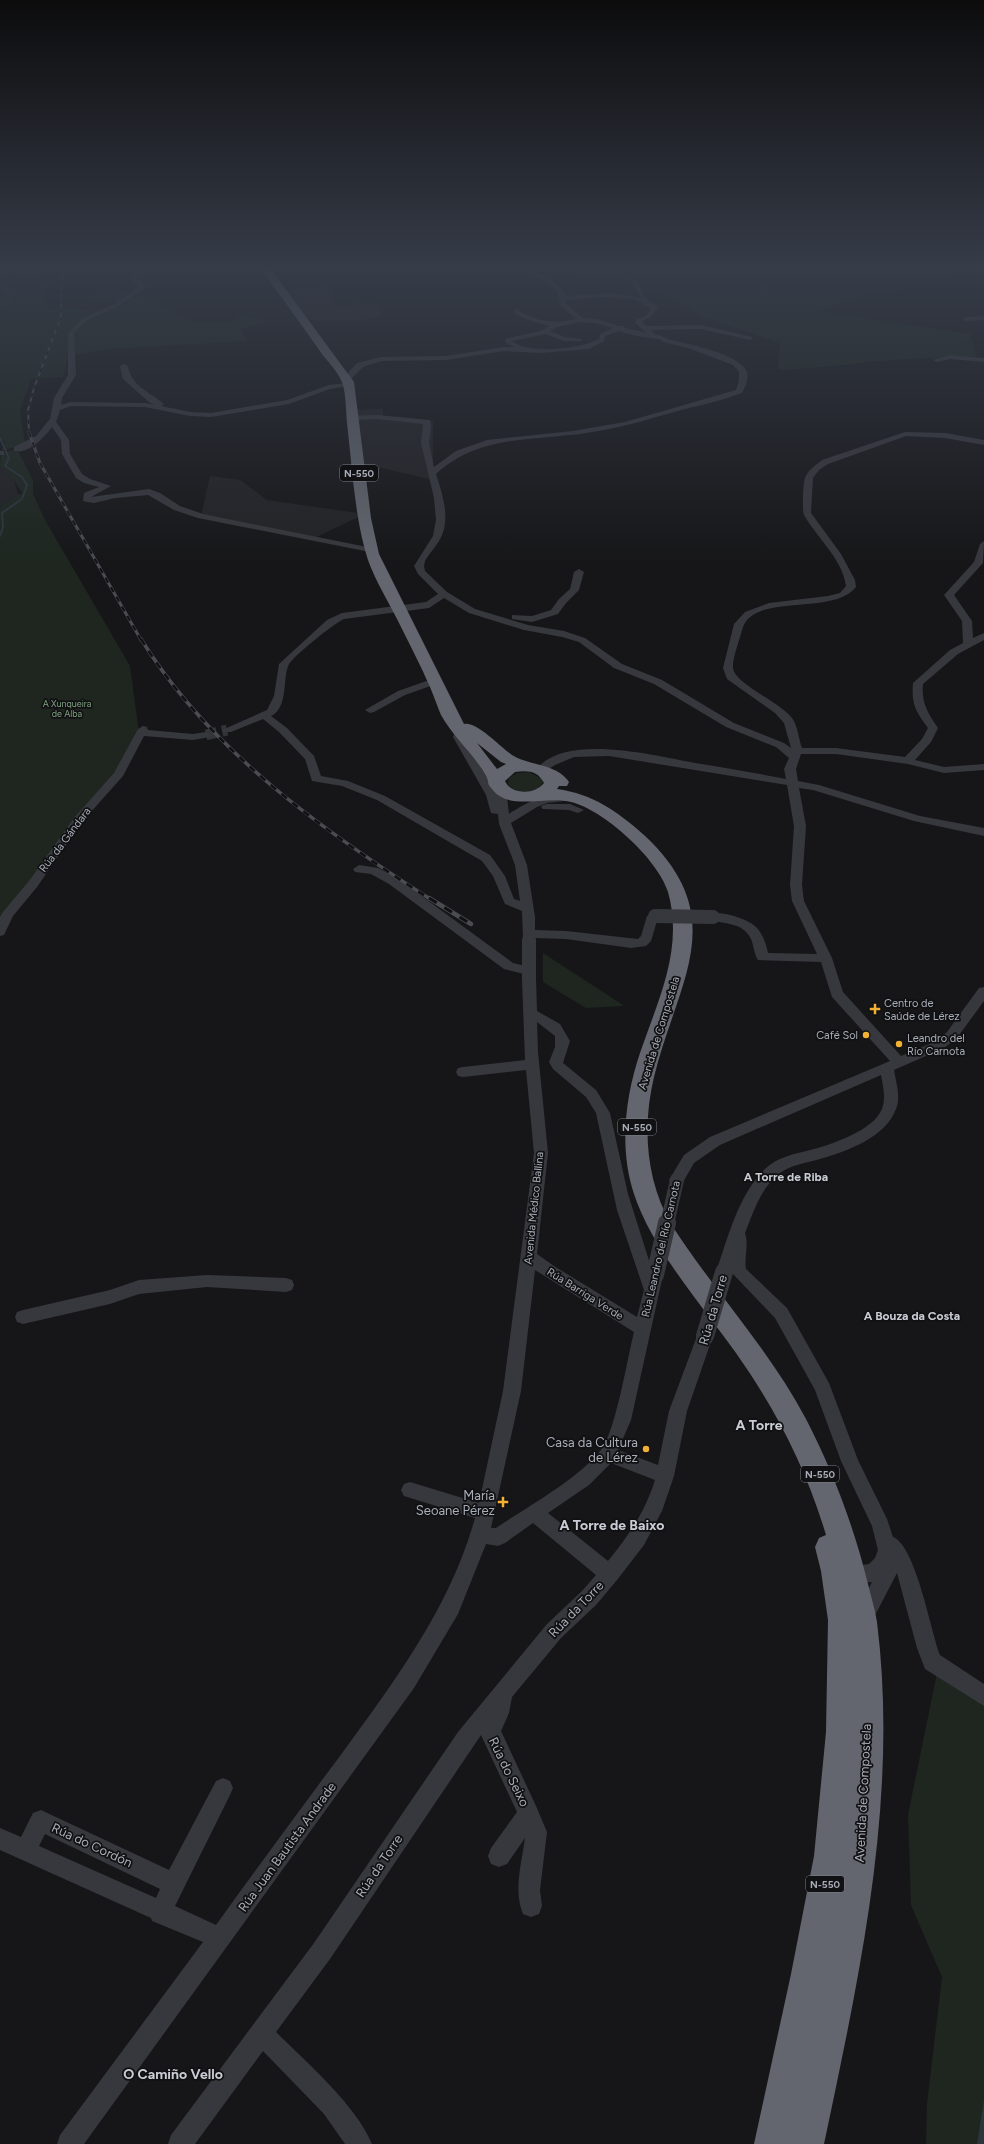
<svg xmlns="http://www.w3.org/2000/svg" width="984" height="2144" font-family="Figtree,sans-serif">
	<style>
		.built { fill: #222225 }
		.green { fill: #1e261f }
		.water { fill: #2c353c }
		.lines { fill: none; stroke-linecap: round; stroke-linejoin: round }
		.stream-far1 { stroke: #2c353c; stroke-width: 1.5 }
		.stream { stroke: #2c353c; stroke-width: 2 }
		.minor-tunnel { stroke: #333438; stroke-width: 11; stroke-dasharray: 11 5.5; stroke-linecap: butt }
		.minor { fill: #37383d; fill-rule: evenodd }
		.highway { fill: #63666e; fill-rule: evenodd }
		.rail-far3-casing { stroke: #4a4c52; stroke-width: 2 }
		.rail-far2-casing { stroke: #4a4c52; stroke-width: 3 }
		.rail-far1-casing { stroke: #4a4c52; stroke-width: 3.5 }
		.rail-casing { stroke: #4a4c52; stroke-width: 4.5 }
		.rail-far3 { stroke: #111113; stroke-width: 1.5; stroke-dasharray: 4.5; stroke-linecap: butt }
		.rail-far2 { stroke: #111113; stroke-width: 2; stroke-dasharray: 5.5; stroke-linecap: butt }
		.rail-far1 { stroke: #111113; stroke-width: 2.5; stroke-dasharray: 7; stroke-linecap: butt }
		.rail { stroke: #111113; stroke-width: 3; stroke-dasharray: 9; stroke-linecap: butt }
		.minor-bridge-far1 { stroke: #37383d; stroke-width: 14 }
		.minor-bridge { stroke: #37383d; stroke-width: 18 }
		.poi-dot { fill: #f2b134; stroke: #111113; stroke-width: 1.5 }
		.labels { text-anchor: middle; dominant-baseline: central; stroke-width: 3.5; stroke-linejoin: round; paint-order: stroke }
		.far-park-label { font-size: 9px; fill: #7fa381; stroke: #111113 }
		.shield { fill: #111113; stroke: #7b7e86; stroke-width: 1 }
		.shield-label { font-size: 10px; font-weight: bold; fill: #a8adb8 }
		.street-label { font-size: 11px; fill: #a8adb8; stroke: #111113 }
		.poi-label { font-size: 11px; fill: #a8adb8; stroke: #111113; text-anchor: start }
		.neighbourhood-label { font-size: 12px; font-weight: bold; fill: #c9ccd4; stroke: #111113 }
		.near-street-label { font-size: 13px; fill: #a8adb8; stroke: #111113 }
		.near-poi-label { font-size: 13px; fill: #a8adb8; stroke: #111113; text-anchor: end }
		.near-neighbourhood-label { font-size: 14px; font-weight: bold; fill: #c9ccd4; stroke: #111113 }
	</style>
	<rect width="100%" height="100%" fill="#161618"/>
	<g class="built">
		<polygon points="329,286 331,289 331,305 346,308 356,302 378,305 382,316 363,320 302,320 280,291"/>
		<polygon points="383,409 383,416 433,421 433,480 382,468 359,473 352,410"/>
		<polygon points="0,467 14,480 18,494 0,507"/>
		<polygon points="210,476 240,480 267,500 365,514 314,538 201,516"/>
	</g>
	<g class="green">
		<polygon points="0,268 4,268 3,277 34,273 45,286 47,310 70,308 97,312 143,295 190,322 229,322 243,316 270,322 241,329 248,341 110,349 68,356 63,377 31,379 20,410 25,444 1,451 5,442 0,439"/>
		<path d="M575,268h380l-9,14 -77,11 -49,19 152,22 -13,25c-61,-4 -120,9 -181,11l2,-27 -77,-26 -45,-25 -78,-9z"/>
		<polygon points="109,285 111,285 105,290 130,293 120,301 89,299"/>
		<polygon points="971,337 976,356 961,356"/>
		<polygon points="17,449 33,480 33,494 45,520 130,666 139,733 118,771 0,920 0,507 18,494 23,494 14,480 0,467 1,453"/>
		<path d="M529,772l13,7 1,3 -3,6c-11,4 -24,7 -32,-4l1,-6 8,-5z"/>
		<polygon points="543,953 623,1005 622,1006 586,1008 543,982"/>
		<polygon points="938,1668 984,1696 984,2144 926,2144 927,2104 942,1977 911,1905 908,1815"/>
	</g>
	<polygon class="water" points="984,2100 984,2144 977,2144"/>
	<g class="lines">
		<polyline class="stream-far1" points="0,284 5,287 11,300 0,308"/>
		<polyline class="stream" points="0,438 9,458 5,466 22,477 27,485 22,499 2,513 3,527 0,536"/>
		<polyline class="minor-tunnel" points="206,735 227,730"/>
		<g class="minor">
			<path d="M132,268h6l-1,11 8,6v3l-27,18 -32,15 -12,12 2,42 -14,23 -1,7 9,-3 75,1 11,2 -6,-2 -27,-24 -3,-13 4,-2 4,2c3,20 22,26 36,38l-3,2 29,6 21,1 76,-13 42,-15 19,-2 4,2 -22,4 -41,15 -78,13 -21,-1 -45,-9 -74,-1 -11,4 -4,12 13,18 1,14 12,20 8,5 21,7 -20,11 58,-8 11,4 20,13 23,8 169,34 4,3 -1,2 -177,-35 -24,-8 -26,-15 -33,3 -21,5 -11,-2 1,-8 15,-6 -15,-4 -8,-5 -14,-24 -1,-14 -9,-13c-8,10 -22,27 -38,24v-4l22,-11 14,-17 4,-21 14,-23v-42l14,-14 32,-15 25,-17 -8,-7z"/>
			<path d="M521,268h6l-1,2c15,5 33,10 40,26l46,-3 29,5 -10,-17 -20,-13c22,0 26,17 37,32 2,2 7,4 10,7l-8,11 -8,3 4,5 55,-1 51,12 1,1 -3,2 -49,-11 -50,1 3,4c7,1 11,4 17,6 17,4 69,14 76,32 2,6 -2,15 -5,21l-9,3c-19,7 -39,10 -59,16 -25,7 -50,15 -76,19 -57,11 -117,1 -162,43 6,19 14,42 6,61 -4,10 -12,17 -17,26l-1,5 1,5 22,21 28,17 53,16 36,6 21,7 37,26 40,16 72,43 50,20 7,5 -7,-25 -9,-10 -48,-34 -4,-11 11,-44 11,-12 24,-9 59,-7 12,-3 6,-7c-4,-28 -29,-48 -42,-71 -2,-4 -1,-33 1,-37 3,-8 11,-13 17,-18l83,-28 40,1 39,7v5l-39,-7 -39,-2 -78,28 -9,6 -6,8 -2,35 30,41 14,26 1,7c-23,30 -104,4 -114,43 -2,9 -10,29 -9,38 2,17 51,35 61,53 4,8 5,19 8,27h34l69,9 17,-18 6,-11c-12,-16 -17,-24 -15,-45l37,-33 13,-7 -1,-22 -18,-26 30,-33 6,-18 4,-3 -1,22 -29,32 18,26 1,17 11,-5v7l-26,14 -35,30c-2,19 5,29 15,44l-7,14 -16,18 29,7 40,-3v6l-40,3 -36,-9 -72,-10h-35l-5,15 2,12 21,4 101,31 64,12v8l-70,-15 -101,-31 -14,-2 7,38 -4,59 2,16 28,57 11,34 58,64 33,-14 13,-10 32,-44 5,-1v14l-27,37 -13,10 -50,22c2,12 7,27 2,39 -11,29 -49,42 -76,50 -14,4 -29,6 -40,14 -19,14 -27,40 -35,60 4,12 -1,24 1,36l41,39 42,75 29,77 29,59 6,18c23,9 38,95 47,118l44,29v22l-59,-37 -8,-21 -20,-75 -26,50 -7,2 -7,-2 -3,-7 18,-34c-11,1 -19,-1 -29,-5l-2,-6 2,-6 7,-3 11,3 8,-1 6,-6 3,-8 -6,-24 -31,-65 -26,-71 -40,-72 -43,-45 -2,4 -6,1 -6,-1 -2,-5c12,-34 22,-77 49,-103 12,-12 30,-15 45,-19 21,-5 64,-20 72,-41 4,-11 1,-23 -1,-34l-161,70 -26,18 -12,21 -5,2 -5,-2 -3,-4 15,-25 26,-18 180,-76 -58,-64 -11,-35 -63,-2c-4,-6 -4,-14 -7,-21 -8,-17 -27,-15 -42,-19l-2,-3c6,-10 42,2 49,10 7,7 10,17 12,26l49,1 -25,-53 -2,-16 4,-59 -7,-41 -178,-29 -35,1 -19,8 -13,8 -6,-3c28,-38 120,-14 159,-7 31,5 61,10 91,16l-2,-10 5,-11 -13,-11 -50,-20 -72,-43 -40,-16 -35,-26 -17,-5 -38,-7 -55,-17 -25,-15 -15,10 -85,11c-11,5 -48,35 -55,45 -7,13 0,44 -18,52l16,12 27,28 7,20 27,5 37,15 105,59 15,21 9,23 6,2 -5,-36 -16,-41 -1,-10 -7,-1 -5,-18 -33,-58 3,-8h8l1,2 -2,6 31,53 6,-4 6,3 3,25c10,-7 46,-28 57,-15l-2,2 -17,2 -10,4 -26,16 16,42 8,52v13l31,1 72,8 3,-3 6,-20 8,-4 6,4 -4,5 -6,20 -5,5 -15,2 -65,-9 -31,-1 -2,5 -4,1 -6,-4 -1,-29 -17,-7 -12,-28 -11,-15 -105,-61 -35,-14 -30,-5 -7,-22 -26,-27 -16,-13 -32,13h-8l-1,-2 45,-20 7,-14 5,-32 48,-44 15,-7 84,-11 12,-8 -20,-20 -4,-8 19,-30 3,-16 -2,-22 -13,-55 2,-19 -46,-5 -24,1h-3v-4l27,-1 53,5 1,7 -2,16 5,24 22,-16 31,-11 86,-9 52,-9 111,-32 3,-9v-9l-6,-7 -42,-16 -27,-7 -5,-3 -23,-3 -17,-5 -14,5 -1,5 -15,8 -49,4 -36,-2 -58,9 -65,1 -18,6 -14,14 -7,-2 15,-16 24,-6 65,-1 58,-9h11l-9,-4 -1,-4 36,-8 8,-5 -15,-4 -19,-8v-5h4l1,3c23,10 31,12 56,7l-15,-13c-2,-4 -1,-8 -3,-12 -6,-14 -25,-18 -38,-22zM600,297l33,2 18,9 -5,8 -9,3 -2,4 12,10 -22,-5 -1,-2h-5l-22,-7 -14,-1 -17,-14v-4zM581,322l15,1 16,5 -12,6 -1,5c-17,9 -50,12 -69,9 -6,0 -13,-4 -18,-7l34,-7 17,7h19v-2l-18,-2 -14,-6 7,-4z"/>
			<polygon points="984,316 984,320 966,321 963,319 966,317"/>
			<polygon points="950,355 984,358 984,362 950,359 937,362 933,360"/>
			<rect x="0" y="451" width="4" height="4"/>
			<polygon points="579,569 584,572 579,590 566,603 558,614 532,622 512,619 512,615 532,616 551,610 559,599 570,589 574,572"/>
			<polygon points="435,678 439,679 439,683 405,695 374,712 370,713 365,710 398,691"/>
			<polygon points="143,726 147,727 148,730 193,734 206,732 211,735 210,737 193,740 144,736 123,776 82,822 37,887 13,916 4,935 0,936 0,917 3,912 29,881 74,818 114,773 138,729"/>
			<polygon points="547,804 570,804 584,810 578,813 569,810 543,809 541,807 543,805"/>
			<path d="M359,865l19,3 19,10 116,85 21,5 2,3 -6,4 6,4 1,32 23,13 10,17 -7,22 33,27 14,23 18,81 24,76h9l2,5 -32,145 -13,30 40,15 11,-54 28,-75 2,-5 6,-2 6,2 2,5 -26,75 -13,65 -12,35 -18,34 -27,35 -21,25 -35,33 -49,59 -3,16 -8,18 35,75 11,26 -7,58 2,16 -3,8 -8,3 -8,-3c-10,-24 -1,-52 2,-76l-18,26 -8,3 -8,-3 -3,-8 3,-8 26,-36 -36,-77 -151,224 -54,73c31,31 80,73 96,112h-27l-21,-30 -61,-63 -68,93h-27l3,-9 143,-192 144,-211 89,-108 35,-33 14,-16 -63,-52 -28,20 -7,3 -12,-2 -28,70 -44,74 -330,456h-27l3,-9 143,-193 -51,-21 -1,-3 -151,-68v-22l21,9 12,-24 8,-3 128,60 47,-89 7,-3 7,3 3,7 -3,7 -55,111 41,19c41,-57 82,-113 124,-169 54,-74 110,-148 135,-238l-71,-22 -3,-6 3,-6 6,-2 69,21 24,-112 31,-238 -8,-83 -63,7 -5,-1 -2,-4 2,-4 5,-1 62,-7 -3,-81 6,-4 -24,-6 -115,-85 -18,-10 -16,-2 -2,-3zM537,1022l18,14v11l-6,15 4,7 33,28 10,16 21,97 27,80 -7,27 -83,-51 -17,-12 11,-101 -10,-101zM535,1270l99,62c-7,28 -18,97 -33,118 -23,29 -74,57 -105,78h-5l30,-137zM611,1463l44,17c-10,32 -26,55 -47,81l-60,-48 41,-28zM45,1834l115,55 -4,9 -117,-52z"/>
			<polygon points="207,1275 286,1278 292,1280 294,1285 292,1290 286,1292 207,1287 139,1294 110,1304 23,1324 17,1322 15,1317 17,1312 23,1310 110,1290 139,1280"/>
		</g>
		<path class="highway" d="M260,268h10l84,114 17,136 8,36 85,170c13,-3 36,23 48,31 17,11 44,8 57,27l-2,4h-8l-2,3c36,5 60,22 87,46 89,83 33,147 10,242 -12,50 -8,103 17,147 43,67 98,125 135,195 27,52 48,108 62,165 3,13 7,25 9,38 22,176 -17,351 -53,522h-70l37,-170 23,-118 12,-124 2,-112 -7,-49 -6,-24 4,-9 7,-3c-20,-67 -50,-125 -90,-182 -34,-48 -84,-104 -102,-159 -15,-45 -9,-97 6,-141 18,-53 44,-104 28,-161 -10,-33 -64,-82 -97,-90 -24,-7 -62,10 -79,-13 -6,-7 -2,-5 -6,-13 -12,-22 -33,-39 -45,-61 -4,-9 -7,-19 -11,-28 -10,-23 -22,-46 -33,-68 -11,-22 -26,-45 -32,-69 -11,-41 -13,-85 -18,-127 -1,-12 -1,-26 -4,-38 -3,-11 -14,-22 -21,-31 -20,-29 -41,-57 -62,-86zM477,743l24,19 5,2 -9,5zM515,772c13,-2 23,-1 29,11 -9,12 -33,12 -39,-2z"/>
		<defs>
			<polyline id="rail-far3" points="29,433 28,410 34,388 61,317 62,268"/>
			<polyline id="rail-far2" points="29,432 40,463 141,640"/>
			<path id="rail-far1" d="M141,639c69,112 180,190 289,260"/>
			<polyline id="rail" points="429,898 471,924"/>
		</defs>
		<use href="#rail-far3" class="rail-far3-casing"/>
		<use href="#rail-far2" class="rail-far2-casing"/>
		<use href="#rail-far1" class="rail-far1-casing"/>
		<use href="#rail" class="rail-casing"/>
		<use href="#rail-far3" class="rail-far3"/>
		<use href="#rail-far2" class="rail-far2"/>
		<use href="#rail-far1" class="rail-far1"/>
		<use href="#rail" class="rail"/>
		<g class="minor-bridge-far1">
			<polyline points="655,916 713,917"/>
			<polyline points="529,940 529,979"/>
			<polyline points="667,1224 677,1180"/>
		</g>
		<g class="minor-bridge">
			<polyline points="655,1275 667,1223"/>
			<polyline points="705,1336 724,1272"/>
		</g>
	</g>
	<linearGradient id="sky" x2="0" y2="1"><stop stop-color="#0c0c0d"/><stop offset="0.47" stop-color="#363c48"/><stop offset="1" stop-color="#363c48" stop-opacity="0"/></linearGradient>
	<rect width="984" height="568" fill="url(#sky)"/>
	<g class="poi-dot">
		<path d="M873 1003h4v4h4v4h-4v4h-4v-4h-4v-4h4z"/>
		<circle cx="866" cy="1035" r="4"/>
		<circle cx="899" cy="1044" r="4"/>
		<circle cx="646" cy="1449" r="4"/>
		<path d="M501 1496h4v4h4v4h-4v4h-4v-4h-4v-4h4z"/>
	</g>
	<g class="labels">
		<g class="far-park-label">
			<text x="67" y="703">A Xunqueira<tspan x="67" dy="10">de Alba</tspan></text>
		</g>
		<g class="shield">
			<rect x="340" y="465" width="38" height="16" rx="3"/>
			<rect x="618" y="1119" width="38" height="16" rx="3"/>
			<rect x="801" y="1466" width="38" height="16" rx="3"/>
			<rect x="806" y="1876" width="38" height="16" rx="3"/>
		</g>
		<g class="shield-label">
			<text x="359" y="473">N-550</text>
			<text x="637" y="1127">N-550</text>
			<text x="820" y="1474">N-550</text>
			<text x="825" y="1884">N-550</text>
		</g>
		<g class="street-label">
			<text transform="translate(65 840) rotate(-53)">Rúa da Gándara</text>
			<text transform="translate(659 1033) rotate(-73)">Avenida de Compostela</text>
			<text transform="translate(534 1208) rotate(-84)">Avenida Médico Ballina</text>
			<text transform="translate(661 1249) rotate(-77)">Rúa Leandro del Río Carnota</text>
			<text transform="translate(585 1294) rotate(32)">Rúa Barriga Verde</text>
		</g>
		<g class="poi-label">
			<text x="884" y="1003">Centro de<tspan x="884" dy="13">Saúde de Lérez</tspan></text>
			<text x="858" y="1035" text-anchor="end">Café Sol</text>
			<text x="907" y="1038">Leandro del<tspan x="907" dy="13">Río Carnota</tspan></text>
		</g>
		<g class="neighbourhood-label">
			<text x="786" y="1177">A Torre de Riba</text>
			<text x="912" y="1316">A Bouza da Costa</text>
		</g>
		<g class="near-street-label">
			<text transform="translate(713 1310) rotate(-74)">Rúa da Torre</text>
			<text transform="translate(576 1609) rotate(-46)">Rúa da Torre</text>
			<text transform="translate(509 1772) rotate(64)">Rúa do Seixo</text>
			<text transform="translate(863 1793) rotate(-87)">Avenida de Compostela</text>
			<text transform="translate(92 1845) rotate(25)">Rúa do Cordón</text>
			<text transform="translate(287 1847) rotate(-54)">Rúa Juan Bautista Andrade</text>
			<text transform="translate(379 1866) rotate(-56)">Rúa da Torre</text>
		</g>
		<g class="near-poi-label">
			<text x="638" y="1442">Casa da Cultura<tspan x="638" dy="15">de Lérez</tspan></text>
			<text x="495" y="1495">María<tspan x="495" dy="15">Seoane Pérez</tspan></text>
		</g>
		<g class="near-neighbourhood-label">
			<text x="759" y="1425">A Torre</text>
			<text x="612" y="1525">A Torre de Baixo</text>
			<text x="173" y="2074">O Camiño Vello</text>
		</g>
	</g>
</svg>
